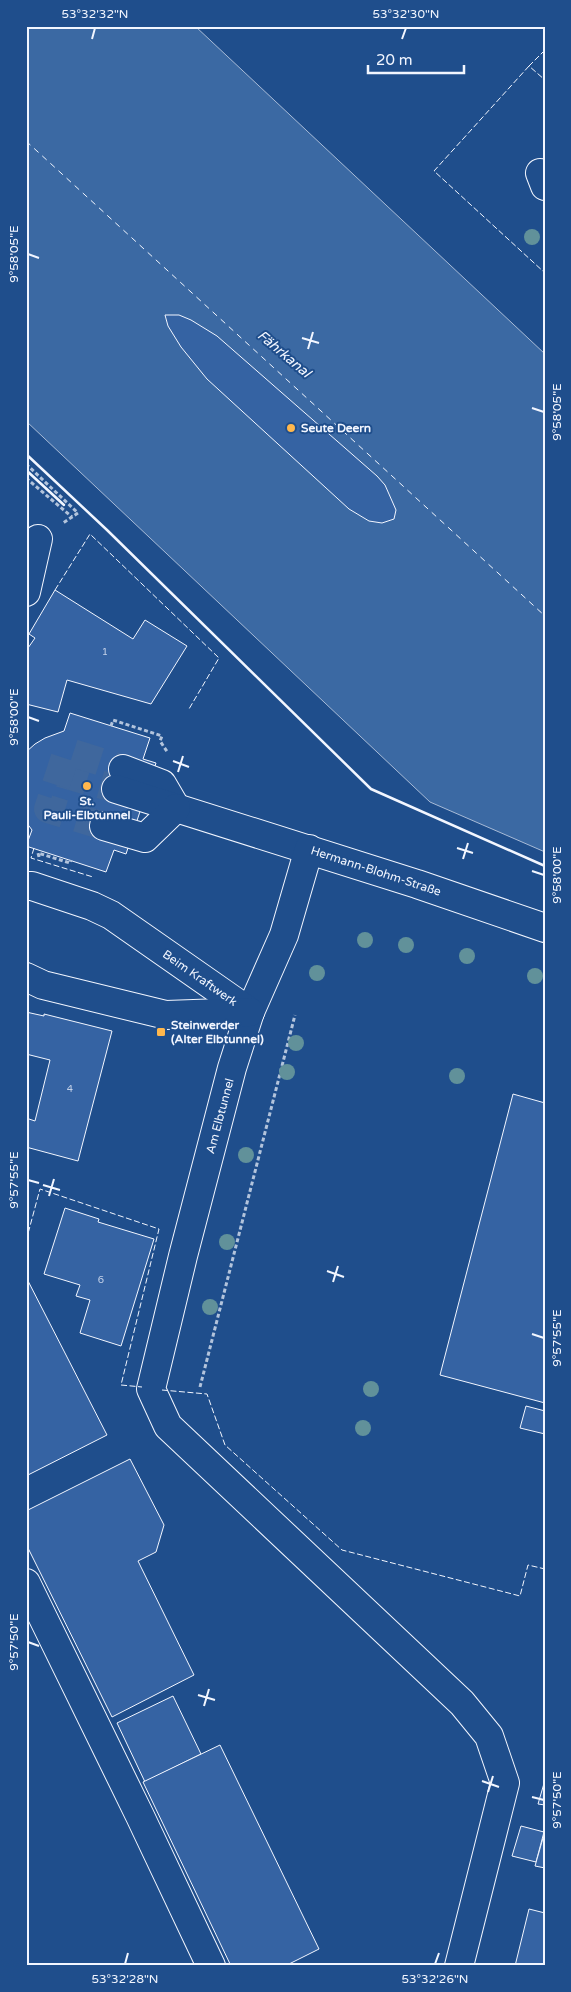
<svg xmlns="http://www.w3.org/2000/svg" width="571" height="1992" font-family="'Varela Round',sans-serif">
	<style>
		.water { fill: #3b69a3; stroke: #a8bbd7 }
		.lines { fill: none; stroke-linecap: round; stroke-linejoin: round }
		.ferry { stroke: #f2f6ff; stroke-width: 1; stroke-dasharray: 6 5; stroke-linecap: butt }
		.building { fill: #3563a3; stroke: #f2f6ff }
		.minor-tunnel { stroke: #3f679d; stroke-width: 28; stroke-dasharray: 28 14; stroke-linecap: butt }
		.minor-casing { stroke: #f2f6ff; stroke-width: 30 }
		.path { stroke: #b3c4dc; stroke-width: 3; stroke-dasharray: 4 2.5; stroke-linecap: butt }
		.minor { stroke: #1f4e8c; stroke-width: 28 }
		.fence { stroke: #f2f6ff; stroke-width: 1; stroke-dasharray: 6 2.5; stroke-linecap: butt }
		.wall { stroke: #f2f6ff; stroke-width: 2.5 }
		.tree { fill: #61919a }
		.ticks { fill: none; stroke: #f2f6ff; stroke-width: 2 }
		.poi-dot { fill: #ffb74d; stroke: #1f4e8c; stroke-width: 2 }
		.labels { text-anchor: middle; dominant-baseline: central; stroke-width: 4; stroke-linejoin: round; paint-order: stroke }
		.number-label { font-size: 10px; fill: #c3d1e8 }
		.poi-label { font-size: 12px; font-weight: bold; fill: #f2f6ff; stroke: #1f4e8c; text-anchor: start }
		.street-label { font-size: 12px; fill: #f2f6ff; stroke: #1f4e8c }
		.water-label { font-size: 14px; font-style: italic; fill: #f2f6ff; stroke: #1f4e8c }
		.neatline { fill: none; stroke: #f2f6ff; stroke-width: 2 }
		.ticks-label { font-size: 12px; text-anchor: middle; fill: #f2f6ff }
	</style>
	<rect width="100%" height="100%" fill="#1f4e8c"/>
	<polygon class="water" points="26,26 195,26 545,354 545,852 430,802 26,421"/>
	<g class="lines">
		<polyline class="ferry" points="26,141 545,616"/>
	</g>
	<g class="building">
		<polygon points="165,315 179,315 191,320 217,336 377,476 385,485 396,510 394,519 382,523 369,521 349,509 207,379 181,347 168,326"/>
		<polygon points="55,590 133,639 145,620 187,646 151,704 67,680 58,712 26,704 26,655 28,648 35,638 29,634"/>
		<polygon points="70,713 150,738 143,759 156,763 126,854 114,850 106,872 26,846 32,830 26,822 26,752 35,744 45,738 64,731"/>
		<polygon points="26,1012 44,1016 44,1014 112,1031 78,1161 26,1147 26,1118 35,1121 50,1060 26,1054"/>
		<polygon points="513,1094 545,1103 545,1403 440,1375"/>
		<polygon points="65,1208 99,1219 98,1222 154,1239 121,1346 80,1333 90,1300 76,1296 80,1285 44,1274"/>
		<polygon points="26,1277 107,1435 26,1476"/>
		<polygon points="526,1406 545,1411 545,1434 520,1428"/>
		<polygon points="130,1459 164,1525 156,1552 138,1561 194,1675 112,1717 26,1544 26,1511"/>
		<polygon points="173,1696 201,1754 145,1782 117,1723"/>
		<polygon points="220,1745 319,1949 285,1966 231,1966 143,1782"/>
		<polygon points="545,1780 545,1805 538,1804"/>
		<polygon points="521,1826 544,1832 536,1862 512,1856"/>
		<polygon points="545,1831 545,1868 535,1866"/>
		<polygon points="529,1909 545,1913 545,1966 515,1966"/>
	</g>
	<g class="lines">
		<g class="minor-tunnel">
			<polyline points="60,773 116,789"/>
			<polyline points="104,826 48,809 67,751 123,769"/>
		</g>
		<defs>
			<g id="minor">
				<polyline points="540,173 545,186"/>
				<polyline points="26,592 38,539"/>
				<polyline points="123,769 162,784 176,808"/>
				<polyline points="116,789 417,884 545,928"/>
				<polyline points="104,826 145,838 176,808"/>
				<polyline points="309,849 284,935 250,1012 232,1068 183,1256 151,1389 168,1426 462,1703 489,1736 505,1783 459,1966"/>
				<polyline points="26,886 32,886 92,906 111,915 250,1012"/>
				<polyline points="26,977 43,985 166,1015 250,1012"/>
				<polyline points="26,1583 140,1816 211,1966"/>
			</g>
		</defs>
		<use href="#minor" class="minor-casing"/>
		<g class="path">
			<polyline points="26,464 78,513 63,523"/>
			<polyline points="26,478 72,517"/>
			<polyline points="111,726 113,720 162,736 160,741 168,753"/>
			<polyline points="39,857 38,853 70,863 71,860"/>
			<polyline points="200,1387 295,1015"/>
		</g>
		<use href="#minor" class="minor"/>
		<g class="fence">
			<polyline points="545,50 529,66 545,80"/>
			<polyline points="529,66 434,171 545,273"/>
			<polyline points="55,590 90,534 219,658 189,709"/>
			<polyline points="34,848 31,858 93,877"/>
			<polyline points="26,1241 40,1189 159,1229 121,1385 142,1387"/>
			<polyline points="162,1390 207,1394 225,1445 342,1550 520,1596 528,1565 545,1569"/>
		</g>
		<g class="wall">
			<polyline points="26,454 107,530 371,789 545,866"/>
			<polyline points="26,470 64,505"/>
		</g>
	</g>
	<g class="tree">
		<circle cx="532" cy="237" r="8"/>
		<circle cx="365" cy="940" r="8"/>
		<circle cx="406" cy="945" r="8"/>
		<circle cx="467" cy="956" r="8"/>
		<circle cx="317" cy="973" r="8"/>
		<circle cx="535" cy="976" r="8"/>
		<circle cx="296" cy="1043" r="8"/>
		<circle cx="287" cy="1072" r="8"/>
		<circle cx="457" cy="1076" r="8"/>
		<circle cx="246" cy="1155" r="8"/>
		<circle cx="227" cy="1242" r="8"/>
		<circle cx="210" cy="1307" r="8"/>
		<circle cx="371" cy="1389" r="8"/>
		<circle cx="363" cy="1428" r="8"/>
	</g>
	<path class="ticks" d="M92,39l3,-11M402,39l4,-11M28,254l11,4M302,338l17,5M308,349l5,-17M532,408l12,4M28,717l11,4M173,761l16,6M178,772l5,-16M457,848l16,5M463,859l5,-16M532,871l12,4M28,1180l11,3M43,1185l17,5M49,1196l5,-17M327,1271l17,6M333,1282l5,-16M532,1334l12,4M28,1642l11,4M198,1695l17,5M204,1706l5,-17M482,1781l17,6M488,1792l5,-16M532,1797l12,3M125,1964l3,-11M435,1964l4,-11"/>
	<g class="poi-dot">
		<circle cx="291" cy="428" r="5"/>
		<circle cx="87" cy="786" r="5"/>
		<rect x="156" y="1027" width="10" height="10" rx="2.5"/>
	</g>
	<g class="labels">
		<g class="number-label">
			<text x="105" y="652">1</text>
			<text x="70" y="1089">4</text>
			<text x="101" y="1280">6</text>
		</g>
		<g class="poi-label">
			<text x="301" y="428">Seute Deern</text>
			<text x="87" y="801" text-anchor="middle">St.<tspan x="87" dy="14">Pauli-Elbtunnel</tspan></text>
			<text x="171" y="1025">Steinwerder<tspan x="171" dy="14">(Alter Elbtunnel)</tspan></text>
		</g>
		<g class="street-label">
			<text transform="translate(376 871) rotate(18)">Hermann-Blohm-Straße</text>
			<text transform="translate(200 978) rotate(35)">Beim Kraftwerk</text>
			<text transform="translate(220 1116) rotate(-75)">Am Elbtunnel</text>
		</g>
		<g class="water-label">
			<text transform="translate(284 354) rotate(40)">Fährkanal</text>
		</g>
	</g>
	<rect width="571" height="1992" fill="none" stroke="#1f4e8c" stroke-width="55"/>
	<path d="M368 65v8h96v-8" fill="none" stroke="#f2f6ff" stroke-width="2.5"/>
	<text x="376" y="65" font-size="15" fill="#f2f6ff" stroke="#1f4e8c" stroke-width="4" paint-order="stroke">20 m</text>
	<rect x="28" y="28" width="516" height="1936" class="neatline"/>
	<g class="ticks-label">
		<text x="95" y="18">53°32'32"N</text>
		<text x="406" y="18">53°32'30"N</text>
		<text transform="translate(14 254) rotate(-90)" y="4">9°58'05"E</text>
		<text transform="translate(557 412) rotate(-90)" y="4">9°58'05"E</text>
		<text transform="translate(14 717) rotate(-90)" y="4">9°58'00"E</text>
		<text transform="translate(557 875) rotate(-90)" y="4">9°58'00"E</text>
		<text transform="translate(14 1180) rotate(-90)" y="4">9°57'55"E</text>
		<text transform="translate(557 1338) rotate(-90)" y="4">9°57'55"E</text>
		<text transform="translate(14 1642) rotate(-90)" y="4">9°57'50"E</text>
		<text transform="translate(557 1800) rotate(-90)" y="4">9°57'50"E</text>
		<text x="125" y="1983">53°32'28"N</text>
		<text x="435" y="1983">53°32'26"N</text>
	</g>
</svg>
